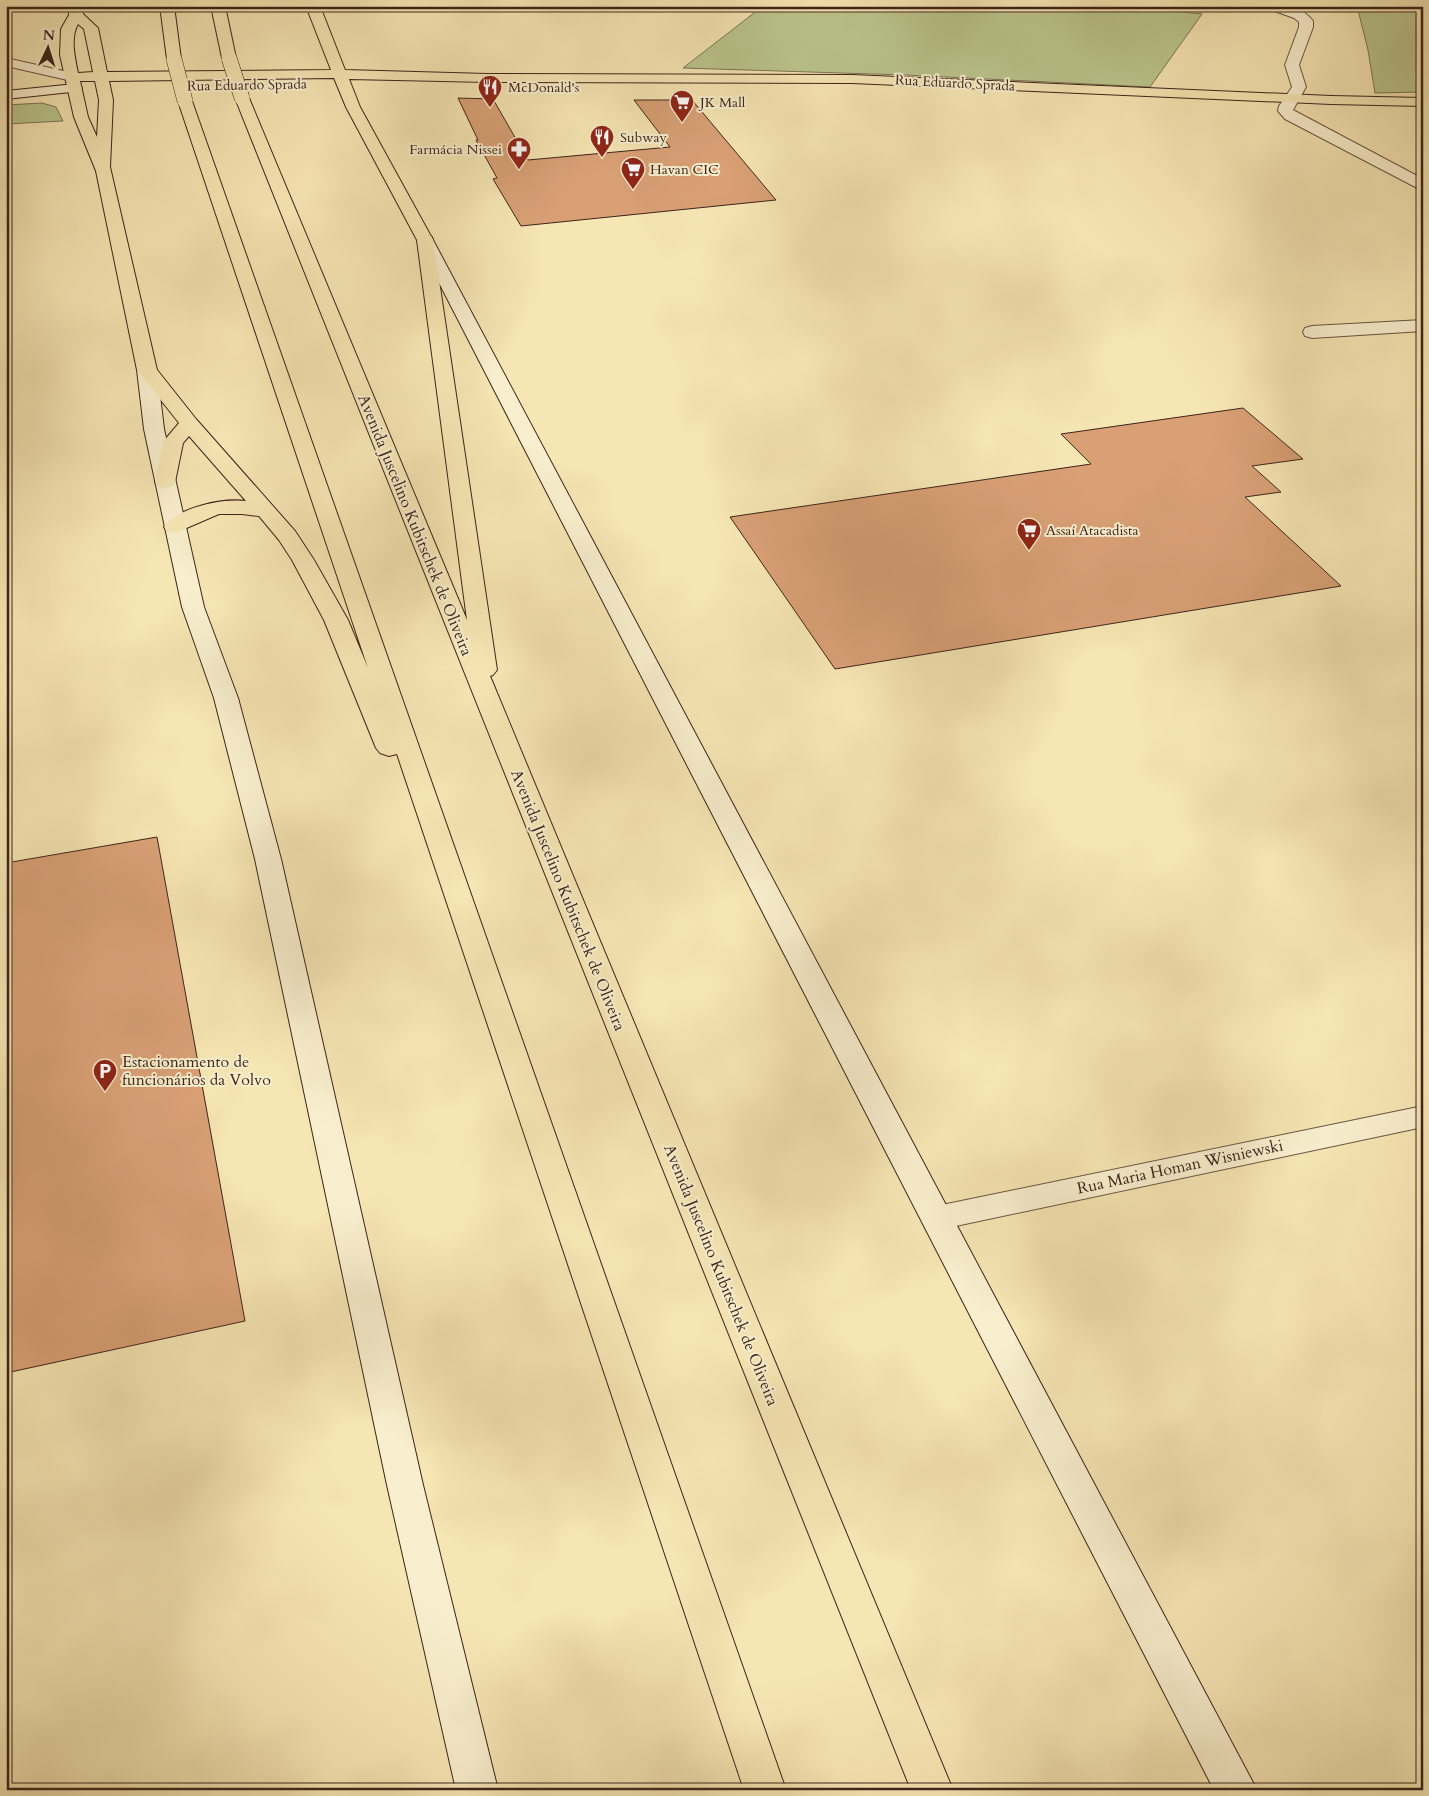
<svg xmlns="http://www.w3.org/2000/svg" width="1429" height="1796" font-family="Cardo,serif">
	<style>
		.green { fill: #bbc58e; stroke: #7c7454 }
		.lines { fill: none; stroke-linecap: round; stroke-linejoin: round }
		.stream { fill: #778272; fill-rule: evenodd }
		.building { fill: #d9a076; stroke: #3d241a }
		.street-casing { stroke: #6b5440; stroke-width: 2 }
		.secondary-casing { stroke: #3d241a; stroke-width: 2 }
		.primary-casing { stroke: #3d241a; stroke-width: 2 }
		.highway-casing { stroke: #3d241a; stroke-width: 2 }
		.street { fill: #f9efce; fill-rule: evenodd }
		.secondary { fill: #f9efce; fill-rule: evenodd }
		.primary { fill: #f6e6b4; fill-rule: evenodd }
		.highway { fill: #f6e6b4; fill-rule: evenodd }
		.highway-bridge-casing { stroke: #3d241a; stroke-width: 16; stroke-linecap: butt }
		.highway-bridge { stroke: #f6e6b4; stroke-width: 15 }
		.labels { text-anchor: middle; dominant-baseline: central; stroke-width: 4; stroke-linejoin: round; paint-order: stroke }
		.far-street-label { font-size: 14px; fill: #3d241a; stroke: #f9efce }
		.far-poi-label { font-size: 14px; fill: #3d241a; stroke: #f9efce; text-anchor: start }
		.street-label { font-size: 16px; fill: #3d241a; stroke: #f9efce }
		.poi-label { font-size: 16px; fill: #3d241a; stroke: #f9efce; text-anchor: start }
	</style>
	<rect width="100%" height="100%" fill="#f6e6b4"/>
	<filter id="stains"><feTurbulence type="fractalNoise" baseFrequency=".004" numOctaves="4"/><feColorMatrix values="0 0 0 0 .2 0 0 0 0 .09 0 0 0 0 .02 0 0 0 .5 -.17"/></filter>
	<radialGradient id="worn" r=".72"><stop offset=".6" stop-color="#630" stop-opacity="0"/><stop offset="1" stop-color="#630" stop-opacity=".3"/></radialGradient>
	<g class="green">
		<polygon points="763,6 1124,6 1202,14 1150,87 905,75 683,68"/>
		<polygon points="1357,6 1423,6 1423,92 1375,93 1368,50"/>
		<polygon points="42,103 56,107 63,121 6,124 6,105"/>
	</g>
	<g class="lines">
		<polygon class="stream" points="1412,6 1417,6 1423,15 1423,20"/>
	</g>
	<g class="building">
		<polygon points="458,98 493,99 528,160 670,147 634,100 692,100 776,200 521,226 493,179 497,178 476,140 478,140"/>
		<polygon points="1243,408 1303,459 1252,466 1281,492 1245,497 1341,586 835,669 730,517 1091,464 1061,434"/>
		<polygon points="157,837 245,1321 6,1373 6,863"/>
	</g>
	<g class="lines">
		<defs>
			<g id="street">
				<path d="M1268,6c16,0 34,0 45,15v6l-14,38 7,22 -13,23 130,69v12l-138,-72 -7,-8 1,-5 13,-19 -7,-22 14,-38v-5l-5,-4 -25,-9z"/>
				<polygon points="6,58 77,74 79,77 77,80 72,81 6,66"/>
				<polygon points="1423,320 1423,331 1312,338 1305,336 1303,332 1305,328 1312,326"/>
				<polygon points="1423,1106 1423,1127 937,1230 925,1226 921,1218 925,1210 937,1206"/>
			</g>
			<g id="secondary">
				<polygon points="75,84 80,85 82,88 80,91 6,99 6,91"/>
				<polygon points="425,235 431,236 433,240 1257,1790 1214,1790 417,240 419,236"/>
				<polygon points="147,364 154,366 157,370 164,429 204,607 238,698 281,859 423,1485 498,1790 456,1790 387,1485 255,859 214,698 182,607 144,429 137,370 140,366"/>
			</g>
			<path id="primary" d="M69,6h14v8l15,14 9,44 224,-2 -25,-64h14l25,64 142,4 365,1 479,21 92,2v8l-92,-2 -479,-21 -365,-1 -138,-3 11,28 73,133 -2,4h-12l-2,-4 -71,-133 -12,-29 -225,3 4,19 -3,67 47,203 -3,4 -7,2 -7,-2 -3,-4 -41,-199 -22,-54 -14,-62 1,-26 8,-14zM78,24l6,5 9,43 -15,1c-3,-15 -8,-35 0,-49zM80,81h15l4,19 -2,37 -9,-20z"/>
			<g id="highway">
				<polygon points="160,6 174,6 181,59 179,62 169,62 167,59"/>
				<polygon points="211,6 225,6 236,58 234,61 224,61 222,58"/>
				<polygon points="242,94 247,95 249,98 467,620 417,240 419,236 431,236 433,240 497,670 493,675 490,676 953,1790 911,1790 235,98 237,95"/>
				<path d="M185,97l5,1 2,3 594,1689h-42l-347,-1036 -8,2 -9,-3 -4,-5 -52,-128 -32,-60 -13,-20 -20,-24 -17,-2h-23l-44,19 -8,-1 -3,-5c14,-20 59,-29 82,-26l-57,-65 -6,7 -8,39 -3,4 -7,2 -7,-2 -3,-4 8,-40 16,-19 -42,-53 3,-4 7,-2 7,2 42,53 99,112 19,29 34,60 20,48 -190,-567 2,-3z"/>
			</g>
		</defs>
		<use href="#street" class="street-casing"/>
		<use href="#secondary" class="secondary-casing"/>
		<use href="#primary" class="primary-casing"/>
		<use href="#highway" class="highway-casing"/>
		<use href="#street" class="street"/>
		<use href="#secondary" class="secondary"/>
		<use href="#primary" class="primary"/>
		<use href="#highway" class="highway"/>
		<defs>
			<g id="highway-bridge">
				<polyline points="229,58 242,98"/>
				<polyline points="174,59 185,101"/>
			</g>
		</defs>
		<use href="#highway-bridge" class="highway-bridge-casing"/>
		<use href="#highway-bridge" class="highway-bridge"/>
	</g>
	<defs>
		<symbol id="restaurant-pin" viewBox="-11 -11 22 30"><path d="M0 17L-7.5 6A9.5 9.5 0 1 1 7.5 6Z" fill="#8f2418" stroke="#f9efce"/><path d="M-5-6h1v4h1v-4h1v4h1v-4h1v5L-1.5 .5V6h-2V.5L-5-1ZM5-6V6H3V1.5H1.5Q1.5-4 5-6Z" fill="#fff"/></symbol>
		<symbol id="supermarket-pin" viewBox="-11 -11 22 30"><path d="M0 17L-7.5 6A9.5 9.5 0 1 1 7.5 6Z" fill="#8f2418" stroke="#f9efce"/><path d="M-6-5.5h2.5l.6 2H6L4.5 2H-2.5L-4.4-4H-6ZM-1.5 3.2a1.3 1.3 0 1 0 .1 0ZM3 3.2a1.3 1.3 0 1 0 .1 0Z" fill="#fff"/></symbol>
		<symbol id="pharmacy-pin" viewBox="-11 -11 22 30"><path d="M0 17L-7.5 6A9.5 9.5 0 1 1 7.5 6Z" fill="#8f2418" stroke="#f9efce"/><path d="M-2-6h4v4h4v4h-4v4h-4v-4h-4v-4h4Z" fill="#fff"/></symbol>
		<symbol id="parking-pin" viewBox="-11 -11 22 30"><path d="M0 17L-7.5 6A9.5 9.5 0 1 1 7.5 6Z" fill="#8f2418" stroke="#f9efce"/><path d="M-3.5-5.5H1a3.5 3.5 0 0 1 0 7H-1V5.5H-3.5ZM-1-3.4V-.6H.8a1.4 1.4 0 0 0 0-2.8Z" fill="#fff"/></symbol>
	</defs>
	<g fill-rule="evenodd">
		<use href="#restaurant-pin" x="476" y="73" width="28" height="38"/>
		<use href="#supermarket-pin" x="668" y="88" width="28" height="38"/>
		<use href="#restaurant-pin" x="588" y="123" width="28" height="38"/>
		<use href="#pharmacy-pin" x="505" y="135" width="28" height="38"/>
		<use href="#supermarket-pin" x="619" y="155" width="28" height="38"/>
		<use href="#supermarket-pin" x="1015" y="516" width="28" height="38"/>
		<use href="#parking-pin" x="91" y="1057" width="28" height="38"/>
	</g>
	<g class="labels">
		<g class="far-street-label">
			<text transform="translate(955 83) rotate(3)">Rua Eduardo Sprada</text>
			<text transform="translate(247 85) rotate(-1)">Rua Eduardo Sprada</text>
		</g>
		<g class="far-poi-label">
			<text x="508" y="87">McDonald's</text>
			<text x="700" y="102">JK Mall</text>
			<text x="620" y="137">Subway</text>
			<text x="502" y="149" text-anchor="end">Farmácia Nissei</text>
			<text x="650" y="169">Havan CIC</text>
			<text x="1046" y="530">Assaí Atacadista</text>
		</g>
		<g class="street-label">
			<text transform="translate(415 525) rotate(68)">Avenida Juscelino Kubitschek de Oliveira</text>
			<text transform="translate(568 900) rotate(68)">Avenida Juscelino Kubitschek de Oliveira</text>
			<text transform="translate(1180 1167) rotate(-12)">Rua Maria Homan Wisniewski</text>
			<text transform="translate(721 1275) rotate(68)">Avenida Juscelino Kubitschek de Oliveira</text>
		</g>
		<g class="poi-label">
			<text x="122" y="1062">Estacionamento de<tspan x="122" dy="18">funcionários da Volvo</tspan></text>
		</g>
	</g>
	<rect width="1429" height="1796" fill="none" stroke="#f6e6b4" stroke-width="25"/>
	<rect x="8" y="8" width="1414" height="1781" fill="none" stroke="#3d241a" stroke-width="2.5"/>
	<rect x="12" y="12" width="1404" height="1771" fill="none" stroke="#3d241a"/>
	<g transform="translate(48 48) rotate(4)" stroke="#f9efce" stroke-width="4" paint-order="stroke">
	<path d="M0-4L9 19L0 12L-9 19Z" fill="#3d241a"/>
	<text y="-8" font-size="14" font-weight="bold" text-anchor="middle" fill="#3d241a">N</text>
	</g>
	<rect width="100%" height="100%" filter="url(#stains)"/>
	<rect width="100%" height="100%" fill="url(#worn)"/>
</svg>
